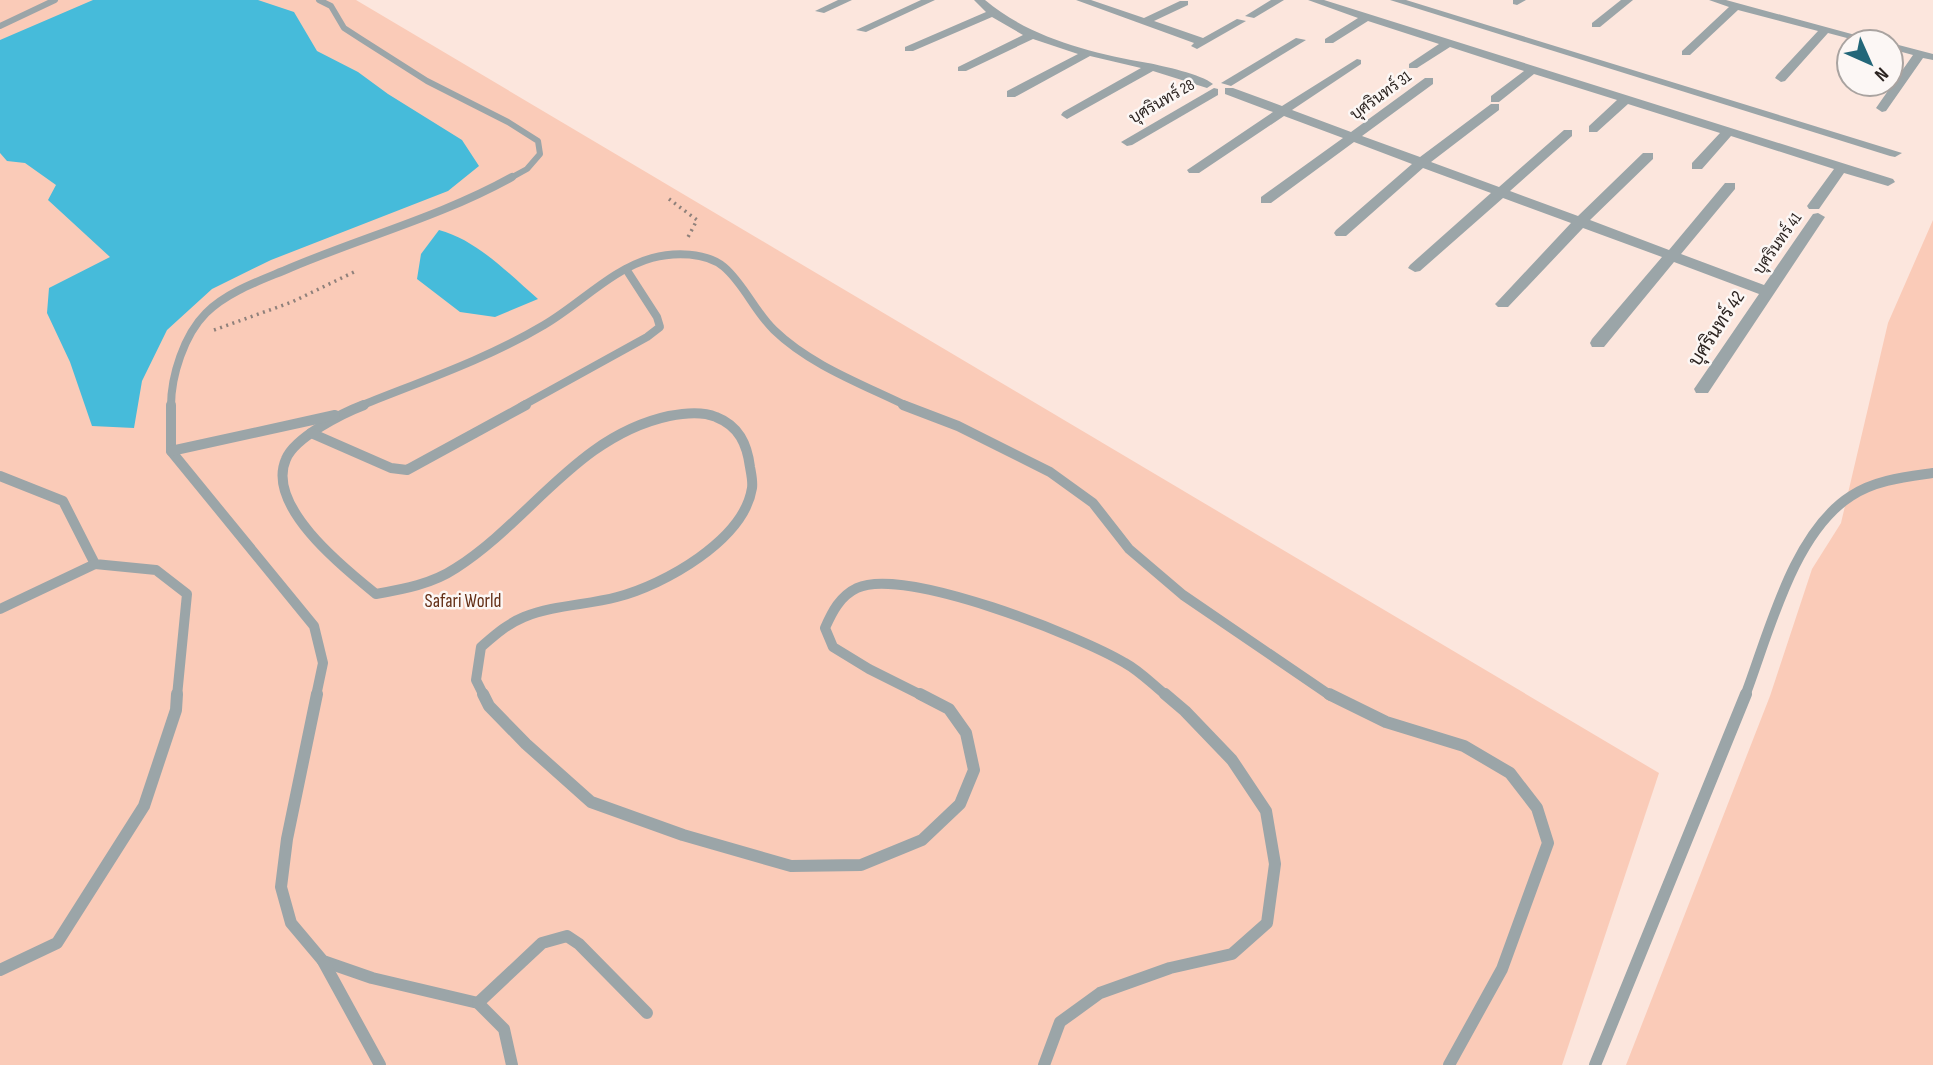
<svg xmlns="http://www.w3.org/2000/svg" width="1933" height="1065" font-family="'Sofia Sans Condensed',Sarabun,sans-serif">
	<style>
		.green { fill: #facbb8 }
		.water { fill: #46bbda }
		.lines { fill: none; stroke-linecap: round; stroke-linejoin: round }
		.path { stroke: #8f817b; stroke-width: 3.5; stroke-dasharray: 2 4.5; stroke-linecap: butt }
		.service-far3 { stroke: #9ba5a8; stroke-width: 6 }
		.service-far2 { stroke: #9ba5a8; stroke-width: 8 }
		.service-far1 { stroke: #9ba5a8; stroke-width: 10 }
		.service { stroke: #9ba5a8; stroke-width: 12 }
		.minor { fill: #9ba5a8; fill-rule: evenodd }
		.labels { text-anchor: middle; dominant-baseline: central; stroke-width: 5; stroke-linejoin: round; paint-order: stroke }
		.far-street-label { font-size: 16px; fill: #2c2421; stroke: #fcf7f5 }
		.street-label { font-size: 19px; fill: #2c2421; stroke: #fcf7f5 }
		.park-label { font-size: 19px; fill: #642f16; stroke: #fcf7f5 }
	</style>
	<rect width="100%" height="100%" fill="#fce6dd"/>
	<g class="green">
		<polygon points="0,0 356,0 1659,773 1562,1065 0,1065"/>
		<polygon points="1933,220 1933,1065 1626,1065 1770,696 1812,569 1841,523 1888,323"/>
	</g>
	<g class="water">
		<polygon points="93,0 258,0 294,12 317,51 358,72 388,94 462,140 479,166 448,191 271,260 212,289 167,330 142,381 134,428 92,426 70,362 47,313 49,288 110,257 48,200 56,185 25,163 7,161 0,153 0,40"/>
		<path d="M439,230c38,10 70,44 99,69l-43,18 -35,-5 -43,-33 4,-25z"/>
	</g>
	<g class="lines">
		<g class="path">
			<polyline points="669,199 697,220 687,239"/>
			<polyline points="214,330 292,302 354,272"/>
		</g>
		<g class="service-far3">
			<polyline points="319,0 331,6 344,28 361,39 427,81 508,122 538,141 540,154 527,169 509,179"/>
			<polyline points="0,26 55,0"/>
		</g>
		<g class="service-far2">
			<path d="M171,406c0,-30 13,-71 35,-93 22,-22 56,-33 84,-45 73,-31 152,-52 222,-91"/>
			<path d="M360,406c62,-25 127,-47 184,-81 36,-21 68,-56 108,-67 22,-6 54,-6 72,9 20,17 31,45 50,63 36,35 88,54 133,76"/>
			<polyline points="522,406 647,337 660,327 657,317 626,269"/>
		</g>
		<g class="service-far1">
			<polyline points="171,405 171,451 314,626 323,663 316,696"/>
			<path d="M364,405c-21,8 -69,32 -78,54 -21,47 59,110 90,135 28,-5 56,-10 80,-26 75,-48 121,-132 213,-152 15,-3 33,-5 47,1 23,9 31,27 34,50 1,6 3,14 2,21 -8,52 -88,97 -135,109 -30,8 -63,8 -93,20 -17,7 -29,18 -43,30l-5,33 8,16"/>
			<polyline points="903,405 958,426 1050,472 1093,503 1129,549 1183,595 1331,696"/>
			<polyline points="311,433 391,468 407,470 526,405"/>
			<polyline points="171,451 335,415"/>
			<polyline points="0,476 63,501 95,564 156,570 187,594 177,696"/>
			<polyline points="0,609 95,564"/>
			<path d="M923,696l-54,-27 -36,-22 -8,-19c7,-16 15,-32 32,-40 47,-22 223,48 268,75 15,8 28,22 42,33"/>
			<path d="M1745,696c24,-63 48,-163 106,-200 24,-16 54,-19 82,-23"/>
		</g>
		<g class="service">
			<polyline points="317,694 287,839 281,887 291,923 323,961 372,978 478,1003 504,1029 512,1065"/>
			<polyline points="483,694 489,706 526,744 591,802 683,835 791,866 861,865 922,840 960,804 974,770 966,733 949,709 920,694"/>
			<polyline points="1329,694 1386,722 1464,746 1510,773 1537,808 1548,843 1502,969 1449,1065"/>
			<polyline points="323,961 380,1065"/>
			<polyline points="0,970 57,943 144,806 176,710 177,694"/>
			<polyline points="478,1003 542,943 567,936 579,944 647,1013"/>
			<polyline points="1044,1065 1060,1022 1100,993 1170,968 1232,954 1267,923 1275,864 1266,811 1232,760 1185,711 1165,694"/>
			<polyline points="1595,1065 1746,694"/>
		</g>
		<g class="minor">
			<polygon points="838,0 852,0 824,13 815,11"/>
			<polygon points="921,0 935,0 866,32 856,30"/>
			<path d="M974,0h11c45,38 106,53 163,63 15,3 53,11 65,21l-6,4 -54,-17 -86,48 -6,-4 2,-3 78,-44 -51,-12 -75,41h-8v-6l71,-37 -45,-15 -67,32h-8v-4l65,-32 -31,-18 -79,34h-8v-4l81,-35z"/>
			<polygon points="1076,0 1091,0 1144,18 1180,1 1188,1 1188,5 1154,21 1203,38 1237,19 1246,21 1197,49 1191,46 1194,43"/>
			<polygon points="1271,0 1284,0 1254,18 1245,16"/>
			<polygon points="1308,0 1324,0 1893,179 1895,182 1888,186 1844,173 1819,209 1809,209 1807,206 1834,169 1731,136 1702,169 1692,169 1692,163 1720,133 1628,104 1597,132 1589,132 1589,126 1617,100 1534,74 1499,102 1491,102 1491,96 1524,71 1450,47 1417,68 1409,68 1409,64 1439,44 1368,21 1333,43 1325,43 1325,39 1358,18"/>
			<polygon points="1390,0 1406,0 1902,153 1895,157 1890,156"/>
			<polygon points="1513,0 1526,0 1517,5 1513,4"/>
			<polygon points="1621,0 1633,0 1600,27 1592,27 1592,23"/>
			<polygon points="1709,0 1726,0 1881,42 1862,42 1828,33 1785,81 1781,82 1775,78 1777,75 1818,31 1738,10 1690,55 1682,55 1682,51 1729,7"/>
			<polygon points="1296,38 1306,40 1231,86 1221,83"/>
			<polygon points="1891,43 1933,54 1933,60 1923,58 1886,111 1882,112 1876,108 1913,55 1891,49"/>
			<polygon points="1357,59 1361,60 1361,64 1292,110 1351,132 1425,78 1433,78 1433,84 1362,136 1420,157 1491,104 1499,104 1499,110 1431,162 1499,187 1564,130 1572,130 1572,136 1510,191 1578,216 1643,153 1653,153 1653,159 1590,220 1669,250 1725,183 1735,183 1735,189 1681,254 1764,285 1813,214 1818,213 1825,217 1708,393 1696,393 1694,389 1759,294 1674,262 1604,347 1592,347 1590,343 1592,339 1662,257 1583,228 1508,307 1498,307 1495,304 1498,301 1571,223 1503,198 1420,271 1415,272 1408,268 1410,265 1491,193 1423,168 1346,236 1336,236 1334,233 1336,230 1412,164 1354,142 1271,203 1261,203 1261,197 1343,138 1284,116 1199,173 1189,173 1187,170 1273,112 1225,94 1225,88 1233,88 1282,106"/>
			<polygon points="1214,88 1218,89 1218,95 1132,145 1127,146 1121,142"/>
		</g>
	</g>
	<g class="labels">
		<g class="far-street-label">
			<text transform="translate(1381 96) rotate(-36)">บุศรินทร์ 31</text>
			<text transform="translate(1162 102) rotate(-30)">บุศรินทร์ 28</text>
			<text transform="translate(1778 244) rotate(-55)">บุศรินทร์ 41</text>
		</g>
		<g class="street-label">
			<text transform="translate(1717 329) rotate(-57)">บุศรินทร์ 42</text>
		</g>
		<g class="park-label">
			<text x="463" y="601">Safari World</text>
		</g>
	</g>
	<g transform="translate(1870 63) rotate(135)"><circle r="33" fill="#fcf7f5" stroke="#a9a3a0" stroke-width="2"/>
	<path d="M0-5L12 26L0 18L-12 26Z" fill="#236779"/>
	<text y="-10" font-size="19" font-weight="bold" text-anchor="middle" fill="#2c2421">N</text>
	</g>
</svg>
